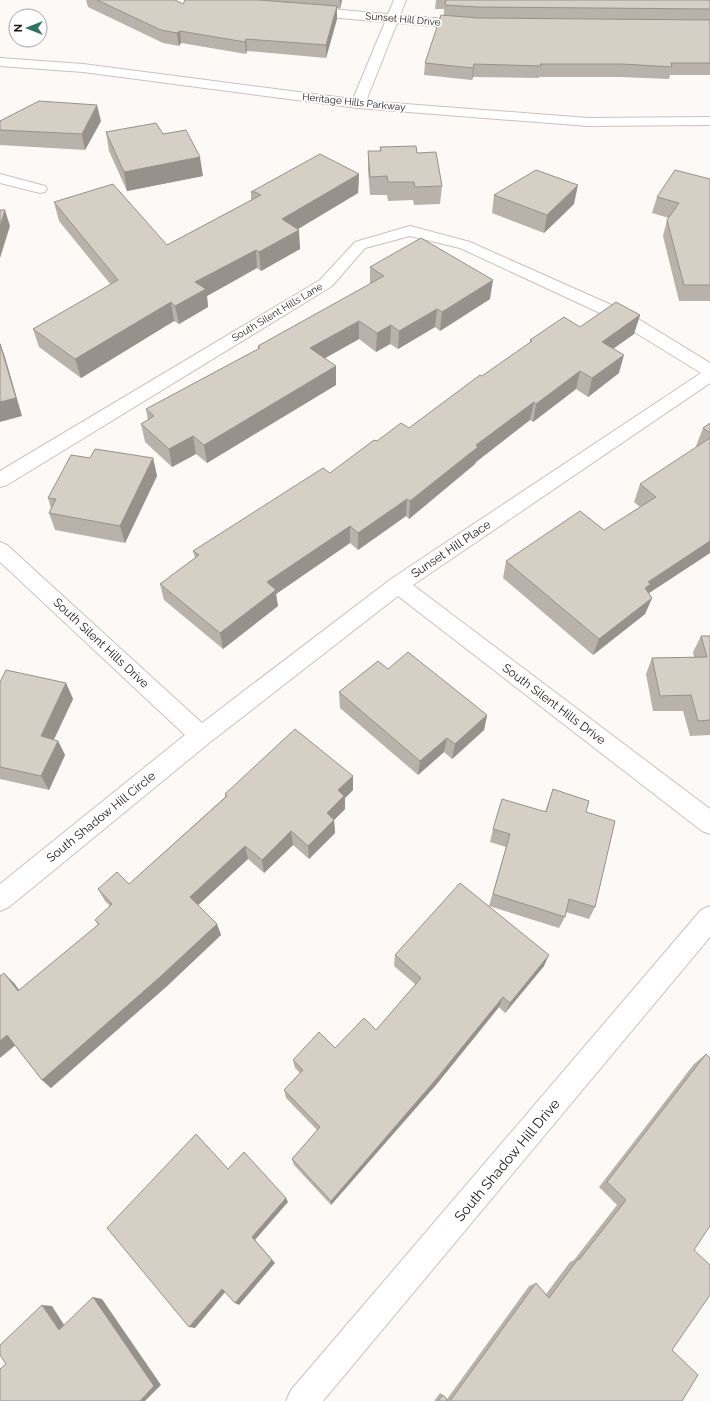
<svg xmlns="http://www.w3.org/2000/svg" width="710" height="1401" font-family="Raleway,sans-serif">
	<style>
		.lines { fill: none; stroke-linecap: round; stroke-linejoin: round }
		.minor-casing { stroke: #ccc1bc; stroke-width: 2 }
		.minor { fill: #fff; fill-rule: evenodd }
		.wall { fill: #b8b2aa }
		.shaded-wall { fill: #96918b }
		.building { fill: #d6cfc6; stroke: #96918b }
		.labels { text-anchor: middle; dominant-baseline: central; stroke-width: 3.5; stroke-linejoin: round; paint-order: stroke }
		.far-street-label { font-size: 10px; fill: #1c1817; stroke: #fff }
		.street-label { font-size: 12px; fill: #1c1817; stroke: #fff }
		.near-street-label { font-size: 14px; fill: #1c1817; stroke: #fff }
	</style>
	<rect width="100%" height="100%" fill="#fdf9f7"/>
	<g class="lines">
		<defs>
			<g id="minor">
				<polygon points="394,0 406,0 400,15 468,21 474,25 468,29 397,23 366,101 588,118 710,117 710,125 588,126 358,108 83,72 0,66 0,58 83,64 353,99 385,22 306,15 300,11 306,7 388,14"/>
				<polygon points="0,174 45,186 47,189 45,192 40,193 0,183"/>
				<polygon points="410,226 470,242 627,312 710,363 710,383 413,585 710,809 710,834 702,831 398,596 209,743 9,907 0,911 0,884 185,735 0,562 0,542 7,545 202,723 391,579 701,373 615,320 460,248 410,236 365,248 332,286 7,485 0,487 0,471 320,280 355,242"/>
				<polygon points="710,906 710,937 323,1401 286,1401 291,1390 701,910"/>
			</g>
		</defs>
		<use href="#minor" class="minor-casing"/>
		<use href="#minor" class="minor"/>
	</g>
	<g class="wall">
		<polygon points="86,0 175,0 183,4 185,0 342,0 340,9 337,8 337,19 326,58 247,51 246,54 181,43 179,46 163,43 88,7"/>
		<polygon points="436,0 710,0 710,75 670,75 669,79 620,77 539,77 539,78 473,77 472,80 424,75 425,63 444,15 444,9 435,9"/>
		<polygon points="0,121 101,121 85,150 0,145"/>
		<polygon points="106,132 163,134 203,176 127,191 109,151"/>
		<polygon points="380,147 417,153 442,186 440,204 414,205 413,200 388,201 387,195 370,195 368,170 368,151 380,151"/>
		<polygon points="359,174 358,193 298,229 300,249 261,271 257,268 207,296 208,307 179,324 174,321 81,378 39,347 33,329 111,285 59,221 54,202 167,245 251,200 251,192"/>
		<polygon points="710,179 710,301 679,301 663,236 667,220 669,218 652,213 657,197"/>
		<polygon points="494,195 574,204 544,233 492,213"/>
		<polygon points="370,267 490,299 440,331 435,327 398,349 390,344 376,352 359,339 325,358 336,385 207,463 196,454 172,467 145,442 141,424 148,420 146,409 258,349 258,346 370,284"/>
		<polygon points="640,315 634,334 613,349 619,373 588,397 576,389 533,422 530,420 476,462 475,464 409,519 406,516 358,550 350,543 276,594 278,606 223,649 164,600 160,584 195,558 193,551 330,473 377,441 409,428 482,376 530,343 530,340 580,327"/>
		<polygon points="710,423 710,553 649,593 652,598 645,614 593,655 503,578 506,561 604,530 640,507 634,502 640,484 697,447 696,446 703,428"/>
		<polygon points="90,458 153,458 157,476 125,543 55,530 49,513 51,508 48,498"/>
		<polygon points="701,636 710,636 710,735 690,736 683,711 653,711 646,674 652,658 694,657 693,652"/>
		<polygon points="388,669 487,715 484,730 452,759 444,752 418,775 340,708 339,692"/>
		<polygon points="0,682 66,683 73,699 54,740 58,741 65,755 49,790 0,779"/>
		<polygon points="353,776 353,790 345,798 345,809 334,820 335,833 309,859 293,845 264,873 248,859 198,905 217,924 221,935 166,987 51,1088 42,1080 15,1045 14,983 19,990 98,925 95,920 110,906 105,901 98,889 129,884 225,797 225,794"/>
		<polygon points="553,789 586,812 595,907 589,919 566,912 565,917 559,928 489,906 506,847 490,842 493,829 545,812"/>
		<polygon points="395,955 544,966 505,1013 499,1007 436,1085 331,1205 294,1165 292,1159 317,1130 286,1098 284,1090 300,1073 295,1068 293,1060 335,1048 376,1030 416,985 394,966"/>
		<polygon points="706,1054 694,1250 672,1350 682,1401 434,1401 440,1393 443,1395 447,1399 529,1286 536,1283 546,1294 570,1262 574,1260 617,1205 599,1187 694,1064"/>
	</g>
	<g class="shaded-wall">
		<polygon points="340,0 342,0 340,9"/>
		<polygon points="337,6 337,19 326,58 326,45"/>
		<polygon points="180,31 181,43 179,46 177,33"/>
		<polygon points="246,39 247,51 246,54 245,42"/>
		<polygon points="474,64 473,77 472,80 473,68"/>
		<polygon points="97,105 101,121 85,150 82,134"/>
		<polygon points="200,157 203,176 127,191 124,172"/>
		<polygon points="359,174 358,193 283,238 282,219"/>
		<polygon points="578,185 574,204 544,233 547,215"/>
		<polygon points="5,210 10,226 0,258 0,226"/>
		<polygon points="299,230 300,249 261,271 259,252"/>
		<polygon points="256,250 257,268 207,296 208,307 179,324 175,306 195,282"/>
		<polygon points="493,280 490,299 440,331 442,312"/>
		<polygon points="171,302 174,321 81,378 75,359"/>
		<polygon points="437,309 435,327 398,349 399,331"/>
		<polygon points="640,315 634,334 597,360 602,342"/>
		<polygon points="359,321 359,339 311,366 310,348"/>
		<polygon points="391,325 390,344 376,352 377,333"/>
		<polygon points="0,343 5,357 22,416 0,422"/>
		<polygon points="624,355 619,373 588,397 592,378"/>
		<polygon points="336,366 336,385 207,463 204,445"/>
		<polygon points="580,371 576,389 533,422 536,404"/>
		<polygon points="534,402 530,420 476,462 475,464 409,519 410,501 476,445"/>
		<polygon points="193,436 196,454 172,467 169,449"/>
		<polygon points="153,458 157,476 125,543 120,526"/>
		<polygon points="407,499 406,516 358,550 358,533"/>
		<polygon points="350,526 350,543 276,594 278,606 223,649 220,633 267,582"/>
		<polygon points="710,541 710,553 646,595 639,604 648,582"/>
		<polygon points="652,598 645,614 593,655 599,639"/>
		<polygon points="66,683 73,699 48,751 41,736"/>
		<polygon points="487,715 484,730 452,759 455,744"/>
		<polygon points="447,738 444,752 418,775 420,761"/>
		<polygon points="58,741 65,755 49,790 41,776"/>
		<polygon points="353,776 353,790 345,798 345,809 331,823 334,820 335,833 309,859 308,846 327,813 338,790"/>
		<polygon points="291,831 293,845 264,873 262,860"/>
		<polygon points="245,846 248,859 194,909 190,897"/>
		<polygon points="217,924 221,935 166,987 51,1088 42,1080"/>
		<polygon points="549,955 544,966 505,1013 510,1003"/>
		<polygon points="4,973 14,983 27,1001 18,991"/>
		<polygon points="503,997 499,1007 436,1085 331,1205 331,1201"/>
		<polygon points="7,1035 17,1044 0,1058 0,1041"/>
		<polygon points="286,1198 288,1202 255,1240 275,1263 239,1305 235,1303 252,1237"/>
		<polygon points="222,1289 226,1291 195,1328 189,1327"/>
		<polygon points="93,1297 102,1299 161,1385 145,1401 140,1401"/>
		<polygon points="42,1305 52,1306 68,1331 59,1330"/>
	</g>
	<g class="building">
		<polygon points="97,0 175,0 183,4 185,0 259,0 337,6 326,45 246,39 245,42 180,31 177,33 161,30"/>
		<polygon points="446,0 710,0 710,9 478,7 445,5"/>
		<polygon points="441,15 478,18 710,20 710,63 671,63 672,67 623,64 540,64 541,66 474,64 473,68 425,63"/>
		<polygon points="39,101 97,105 82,134 0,130 0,121"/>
		<polygon points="156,123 163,134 186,130 200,157 124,172 106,132"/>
		<polygon points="416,146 417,153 436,152 442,186 415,187 414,182 388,182 387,176 370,177 368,151 381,151 380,147"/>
		<polygon points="320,154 359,174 282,219 299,230 259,252 256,250 195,282 206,289 175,306 171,302 75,359 33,329 118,280 54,202 113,184 167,245 261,195 255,192 251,192"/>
		<polygon points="536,170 578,185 547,215 494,195"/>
		<polygon points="675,170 710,179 710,285 684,285 667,220 679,203 657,197"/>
		<polygon points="0,210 5,210 0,226"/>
		<polygon points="421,238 493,280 442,312 437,309 399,331 391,325 377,333 359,321 310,348 336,366 204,445 193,436 169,449 141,424 154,416 146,409 260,348 258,346 384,276 370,267"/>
		<polygon points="616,302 640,315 602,342 624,355 592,378 580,371 536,404 534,402 476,445 478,447 410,501 407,499 358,533 350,526 267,582 276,590 220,633 160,584 199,555 193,551 323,468 330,473 374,440 377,441 401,423 409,428 480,375 482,376 532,341 530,340 564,317 580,327"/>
		<polygon points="0,344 16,398 0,402"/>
		<polygon points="710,423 710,433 703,428"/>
		<polygon points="710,438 710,541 648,582 651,584 645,588 652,598 599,639 506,561 580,511 604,530 656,497 640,484"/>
		<polygon points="95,449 153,458 120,526 49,513 56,499 48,498 71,455 90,458"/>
		<polygon points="701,636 710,636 710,720 698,721 691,695 660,696 652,658 707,657"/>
		<polygon points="408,652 487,715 455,744 447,738 420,761 339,692 378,661 388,669"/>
		<polygon points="6,670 66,683 41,736 58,741 41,776 0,767 0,682"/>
		<polygon points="295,729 353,776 338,790 344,796 327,813 334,820 308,846 291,831 262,860 245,846 190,897 217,924 160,977 42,1080 7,1035 0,1041 0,976 4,973 18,991 99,924 95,920 112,904 98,889 117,872 129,884 227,796 225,794"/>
		<polygon points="553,789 589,801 586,812 615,821 595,907 569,899 565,917 493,894 510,834 493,829 502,799 546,812"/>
		<polygon points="460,883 549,955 510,1003 503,997 438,1077 331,1201 292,1159 320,1127 284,1090 303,1070 293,1060 319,1032 335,1048 364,1018 376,1030 421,978 395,955"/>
		<polygon points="706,1054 710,1058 710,1226 694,1250 710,1265 710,1295 672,1350 698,1375 682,1401 450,1401 536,1283 549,1298 578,1259 579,1260 626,1200 607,1182"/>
		<polygon points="196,1134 228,1169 244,1152 286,1198 252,1237 272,1260 235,1303 222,1289 189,1327 107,1228"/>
		<polygon points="93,1297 154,1386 140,1401 0,1401 0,1369 6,1364 0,1355 0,1345 42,1305 59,1330"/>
		<polygon points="443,1395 448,1401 438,1401"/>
	</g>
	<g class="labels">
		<g class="far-street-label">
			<text transform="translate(403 19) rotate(5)">Sunset Hill Drive</text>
			<text transform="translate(354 102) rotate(6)">Heritage Hills Parkway</text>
			<text transform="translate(277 312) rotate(-31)">South Silent Hills Lane</text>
		</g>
		<g class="street-label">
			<text transform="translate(451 549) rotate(-34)">Sunset Hill Place</text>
			<text transform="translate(101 643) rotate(43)">South Silent Hills Drive</text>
			<text transform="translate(554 704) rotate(37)">South Silent Hills Drive</text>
			<text transform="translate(101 817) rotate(-39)">South Shadow Hill Circle</text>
		</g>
		<g class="near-street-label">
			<text transform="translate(507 1160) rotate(-50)">South Shadow Hill Drive</text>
		</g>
	</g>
	<g transform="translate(28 28) rotate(270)"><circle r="19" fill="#ffffff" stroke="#a4a3a2"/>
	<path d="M0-3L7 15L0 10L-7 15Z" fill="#307261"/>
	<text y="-6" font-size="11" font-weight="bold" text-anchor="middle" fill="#1c1817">N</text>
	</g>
</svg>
